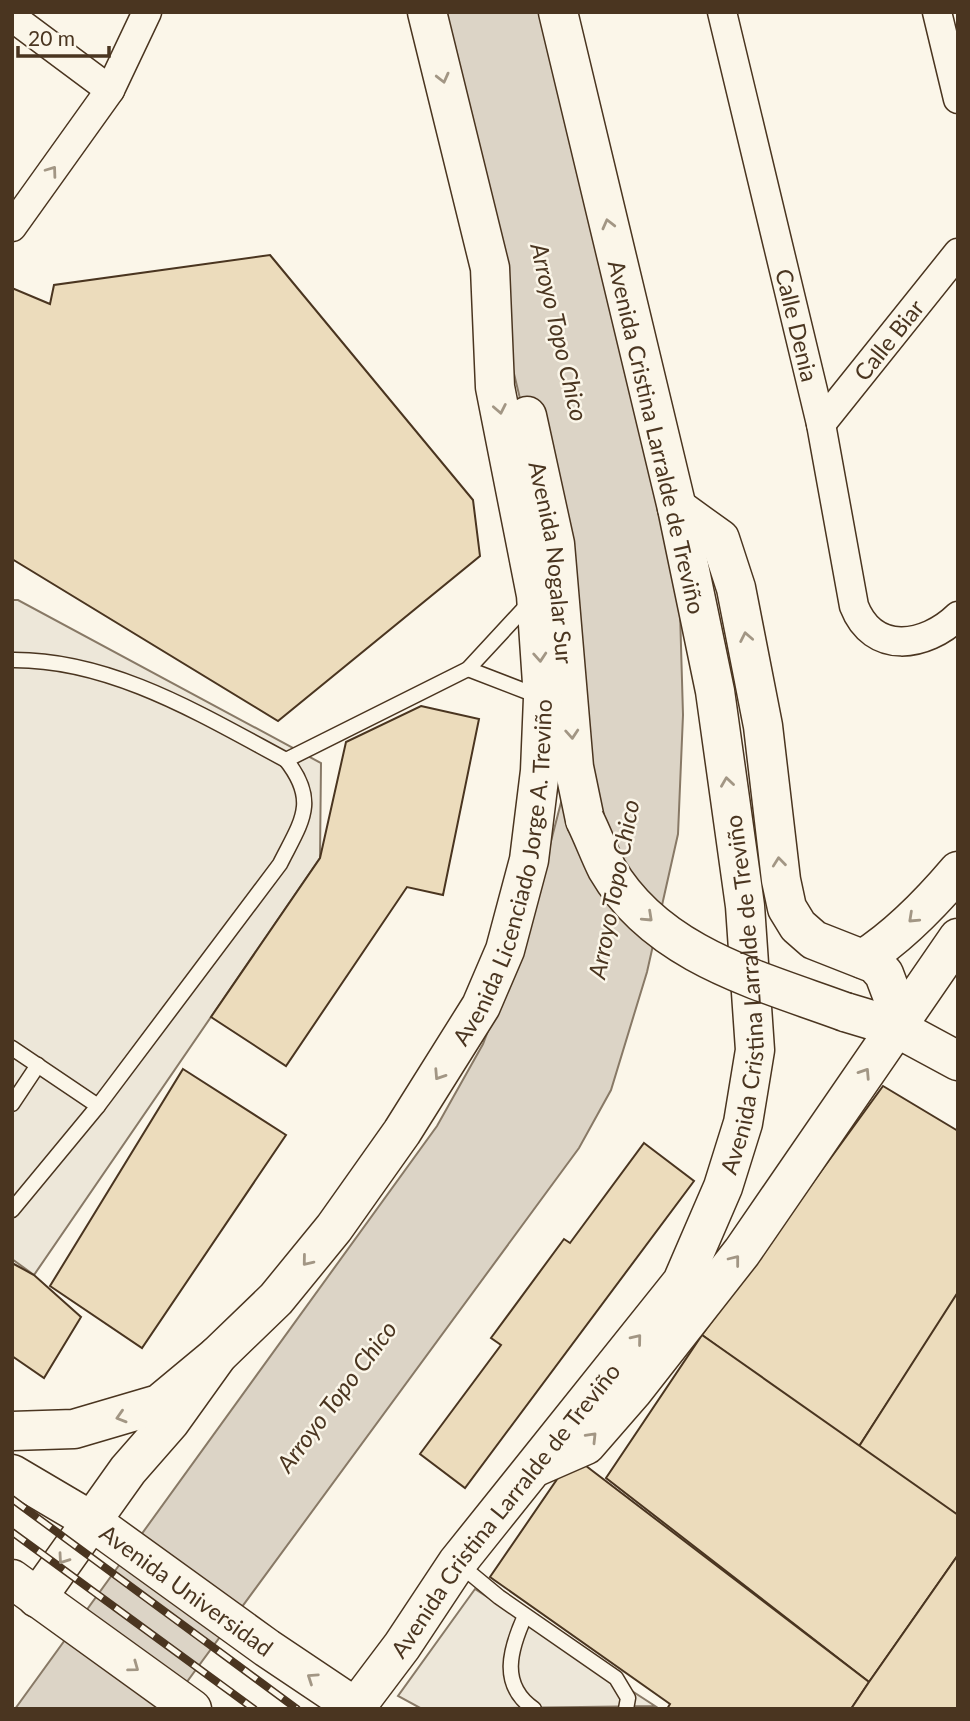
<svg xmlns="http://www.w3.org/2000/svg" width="970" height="1721" font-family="Lato,sans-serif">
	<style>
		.parking { fill: #ede7d9; stroke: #887966; stroke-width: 2 }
		.water { fill: #dcd4c6; stroke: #887966; stroke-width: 2 }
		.building { fill: #ecdcbc; stroke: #4a3520; stroke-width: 2 }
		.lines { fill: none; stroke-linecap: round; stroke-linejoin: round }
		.lane-casing { stroke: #4a3520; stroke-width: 17 }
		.street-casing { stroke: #4a3520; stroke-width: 31 }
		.secondary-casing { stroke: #4a3520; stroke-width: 41 }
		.highway-casing { stroke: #4a3520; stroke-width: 41 }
		.lane { stroke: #fbf6e9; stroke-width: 14 }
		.street { stroke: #fbf6e9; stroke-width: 28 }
		.secondary { stroke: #fbf6e9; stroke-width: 38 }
		.highway { stroke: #fbf6e9; stroke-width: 38 }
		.rail-casing { stroke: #4a3520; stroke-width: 8 }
		.rail { stroke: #fbf6e9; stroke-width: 5; stroke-dasharray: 16; stroke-linecap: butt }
		.secondary-bridge-casing { stroke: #4a3520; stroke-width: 41; stroke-linecap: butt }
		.secondary-bridge { stroke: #fbf6e9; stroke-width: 38 }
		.oneway { stroke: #a29684 }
		.labels { text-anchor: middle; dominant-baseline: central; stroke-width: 5; stroke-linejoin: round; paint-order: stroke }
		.street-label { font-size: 23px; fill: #4a3520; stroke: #fbf6e9 }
		.water-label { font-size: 24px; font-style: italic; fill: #4a3520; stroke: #fbf6e9 }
	</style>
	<rect width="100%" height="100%" fill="#fbf6e9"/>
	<g class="parking">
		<polygon points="12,600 18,600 321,763 320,858 34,1275 12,1259"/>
		<polygon points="475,1589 655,1706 422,1709 398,1696"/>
	</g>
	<polygon class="water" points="427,12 558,12 677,508 683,715 678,834 647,972 611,1090 579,1148 167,1709 15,1709 437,1126 483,1044 532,915 583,717 555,544"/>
	<g class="building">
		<polygon points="270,255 473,500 480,556 278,721 12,559 12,288 50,304 54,285"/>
		<polygon points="421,706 479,719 443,895 407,887 286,1066 211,1017 320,858 346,742"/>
		<polygon points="183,1069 286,1135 142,1348 50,1286"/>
		<polygon points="883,1086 958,1131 958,1294 858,1448 702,1335"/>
		<polygon points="644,1143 694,1181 465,1488 420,1454 501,1345 491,1338 564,1239 570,1243"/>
		<polygon points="12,1263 34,1275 81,1317 44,1378 12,1356"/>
		<polygon points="958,1292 958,1516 858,1448"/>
		<polygon points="702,1335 958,1515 958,1555 869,1682 606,1478"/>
		<polygon points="573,1456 869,1682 851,1709 667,1709 670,1704 490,1577"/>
		<polygon points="958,1555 958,1709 851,1709 869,1682"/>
	</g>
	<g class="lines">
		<defs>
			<g id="lane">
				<path d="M12,660c99,-1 190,55 274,100l182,-91 62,-67"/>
				<polyline points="468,669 538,696"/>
				<polyline points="12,1048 98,1106"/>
				<polyline points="12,1104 38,1065"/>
				<path d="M12,1210l86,-104 182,-242c21,-42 39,-62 6,-104"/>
				<polyline points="459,1564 499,1597 616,1678 628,1698 626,1709"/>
				<path d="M525,1616c-15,33 -26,69 9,93"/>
			</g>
			<g id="street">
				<path id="s1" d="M722,12l99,412 33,182c19,49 71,42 104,10"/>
				<polyline points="937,12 958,99"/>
				<polyline points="12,17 110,90"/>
				<polyline points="12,227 110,90 147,12"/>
				<path id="s2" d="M821,424l137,-171"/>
			</g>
			<g id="secondary">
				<path id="s3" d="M527,416l28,128 19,223 11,53"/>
				<polyline points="677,508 720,539 736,588 763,726 781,880 787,908 798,926 814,940 875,964 884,974 893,998 895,1027"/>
				<path d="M863,959c36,-23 67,-55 95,-88"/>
				<polyline points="845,1012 895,1027 958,1061"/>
				<polyline points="538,1466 586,1445 633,1391 742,1252 958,938"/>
				<path id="s4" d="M37,1598l91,-128 42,-48 48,-67 58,-56 58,-71 68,-96 79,-126 24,-56 24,-90 11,-89 3,-73 -7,-103 -41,-208 -5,-119 -63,-256"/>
				<path id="s5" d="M356,1707l46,-61 55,-83 225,-281 41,-95 20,-64 12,-73 -10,-144 -30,-215 -38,-183 -119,-496"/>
			</g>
			<g id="highway">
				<polyline points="12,1431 74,1429 159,1404 218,1355"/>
				<path id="s6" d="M12,1474l78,46 177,128 91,61"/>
				<polyline points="12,1579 192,1709"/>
			</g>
		</defs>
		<use href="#lane" class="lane-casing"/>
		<use href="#street" class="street-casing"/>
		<use href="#secondary" class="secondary-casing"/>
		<use href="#highway" class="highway-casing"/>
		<use href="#lane" class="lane"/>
		<use href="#street" class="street"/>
		<use href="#secondary" class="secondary"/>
		<use href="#highway" class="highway"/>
		<defs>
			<g id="rail">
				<polyline points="12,1499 297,1709"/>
				<polyline points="12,1532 254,1709"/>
			</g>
		</defs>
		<use href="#rail" class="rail-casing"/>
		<use href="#rail" class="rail"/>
		<defs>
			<path id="secondary-bridge" d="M585,820c8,16 14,33 22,49 50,86 151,111 238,143"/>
		</defs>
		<use href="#secondary-bridge" class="secondary-bridge-casing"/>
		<use href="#secondary-bridge" class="secondary-bridge"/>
	</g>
	<defs><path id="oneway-chevron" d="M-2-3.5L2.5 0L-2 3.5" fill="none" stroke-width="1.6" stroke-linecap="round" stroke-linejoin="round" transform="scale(1.75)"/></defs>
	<g class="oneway">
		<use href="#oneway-chevron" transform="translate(443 78) rotate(76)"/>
		<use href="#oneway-chevron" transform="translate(52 171) rotate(-54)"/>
		<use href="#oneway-chevron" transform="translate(608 224) rotate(-104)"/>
		<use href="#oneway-chevron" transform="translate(500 409) rotate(79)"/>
		<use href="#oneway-chevron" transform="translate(746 637) rotate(-101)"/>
		<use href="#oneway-chevron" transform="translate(540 657) rotate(86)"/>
		<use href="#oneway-chevron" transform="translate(572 734) rotate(86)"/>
		<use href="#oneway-chevron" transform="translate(727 782) rotate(-98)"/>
		<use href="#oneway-chevron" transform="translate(779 862) rotate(-96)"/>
		<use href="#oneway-chevron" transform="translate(648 917) rotate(43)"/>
		<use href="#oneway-chevron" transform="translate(913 918) rotate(137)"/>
		<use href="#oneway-chevron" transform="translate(865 1073) rotate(-57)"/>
		<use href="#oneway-chevron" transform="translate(439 1075) rotate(123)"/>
		<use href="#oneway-chevron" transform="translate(735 1260) rotate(-52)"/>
		<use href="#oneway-chevron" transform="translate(307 1261) rotate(129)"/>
		<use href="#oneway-chevron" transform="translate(637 1339) rotate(-51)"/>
		<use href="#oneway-chevron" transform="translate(121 1417) rotate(163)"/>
		<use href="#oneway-chevron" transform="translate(592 1437) rotate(-46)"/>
		<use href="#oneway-chevron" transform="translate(63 1559) rotate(125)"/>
		<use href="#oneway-chevron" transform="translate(134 1667) rotate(36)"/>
		<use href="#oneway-chevron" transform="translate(312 1678) rotate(-146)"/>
	</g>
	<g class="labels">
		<g class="street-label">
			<text stroke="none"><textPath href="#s1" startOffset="322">Calle Denia</textPath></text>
			<text stroke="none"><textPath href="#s2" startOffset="108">Calle Biar</textPath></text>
			<text transform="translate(657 437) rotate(77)">Avenida Cristina Larralde de Treviño</text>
			<text stroke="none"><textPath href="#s3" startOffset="149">Avenida Nogalar Sur</textPath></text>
			<text stroke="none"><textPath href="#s4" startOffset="878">Avenida Licenciado Jorge A. Treviño</textPath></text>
			<text stroke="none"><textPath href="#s5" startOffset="835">Avenida Cristina Larralde de Treviño</textPath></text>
			<text stroke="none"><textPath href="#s5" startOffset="247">Avenida Cristina Larralde de Treviño</textPath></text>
			<text stroke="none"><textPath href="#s6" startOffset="210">Avenida Universidad</textPath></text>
		</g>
		<g class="water-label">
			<text transform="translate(560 332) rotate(77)">Arroyo Topo Chico</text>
			<text transform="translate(613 889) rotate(-79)">Arroyo Topo Chico</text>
			<text transform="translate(336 1396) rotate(-53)">Arroyo Topo Chico</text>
		</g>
	</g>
	<rect width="970" height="1721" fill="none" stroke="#4a3520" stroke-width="28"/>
	<path d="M18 46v10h91v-10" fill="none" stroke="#4a3520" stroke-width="3.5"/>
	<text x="28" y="46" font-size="21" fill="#4a3520" stroke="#fbf6e9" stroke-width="5" paint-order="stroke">20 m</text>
</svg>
